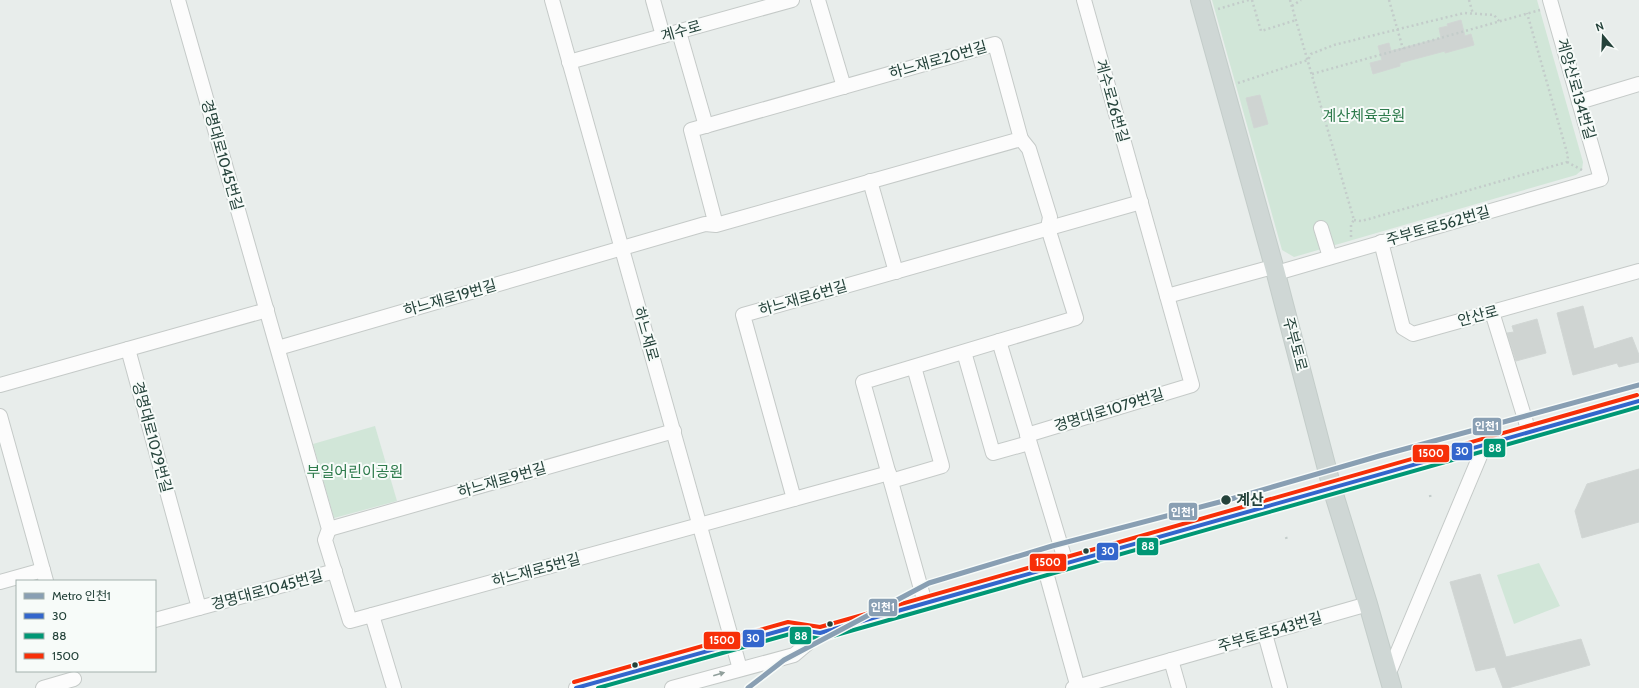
<svg xmlns="http://www.w3.org/2000/svg" width="1639" height="688" font-family="Cabin,'Noto Sans KR',sans-serif">
	<style>
		.green { fill: #d1e6d8 }
		.building { fill: #cfd4d2; stroke: #d1d6d4 }
		.lines { fill: none; stroke-linecap: round; stroke-linejoin: round }
		.minor-casing { stroke: #c5cac8; stroke-width: 16 }
		.major-casing { stroke: #c3ccc9; stroke-width: 20 }
		.path { stroke: #c3ccca; stroke-width: 2.5; stroke-dasharray: 2 3; stroke-linecap: butt }
		.minor { stroke: #fcfcfc; stroke-width: 14 }
		.major { stroke: #cfd7d5; stroke-width: 18 }
		.bus-1-casing { stroke: #f7fbf9; stroke-width: 7 }
		.bus-2-casing { stroke: #f7fbf9; stroke-width: 7 }
		.bus-3-casing { stroke: #f7fbf9; stroke-width: 7 }
		.bus-1 { stroke: #36c; stroke-width: 4 }
		.bus-2 { stroke: #009775; stroke-width: 4 }
		.bus-3 { stroke: #f72f08; stroke-width: 4 }
		.metro-1-casing { stroke: #f7fbf9; stroke-width: 8 }
		.metro-1 { stroke: #899fb3; stroke-width: 5 }
		.oneway { fill: #909f9b }
		.stop-dot { fill: #24423a; stroke: #f7fbf9; stroke-width: 1.5 }
		.labels { text-anchor: middle; dominant-baseline: central; stroke-width: 4; stroke-linejoin: round; paint-order: stroke }
		.street-label { font-size: 15px; fill: #24423a; stroke: #f7fbf9 }
		.park-label { font-size: 15px; fill: #2d7a4b; stroke: #f7fbf9 }
		.stop-label { font-size: 15px; font-weight: bold; fill: #24423a; stroke: #f7fbf9; text-anchor: start }
		.line-badge { stroke: #f7fbf9; stroke-width: 1.5 }
		.badge-label { font-size: 11px; text-anchor: middle; font-weight: bold; fill: #fff }
	</style>
	<rect width="100%" height="100%" fill="#e8edeb"/>
	<g class="green">
		<polygon points="1212,0 1537,0 1583,162 1582,170 1576,175 1294,257 1282,250"/>
		<polygon points="375,426 397,501 334,518 313,444"/>
		<polygon points="1539,563 1560,606 1514,624 1497,575"/>
	</g>
	<g class="building">
		<polygon points="1461,20 1465,36 1471,34 1474,45 1445,53 1445,51 1400,63 1400,66 1373,74 1370,63 1382,60 1378,46 1389,43 1391,51 1441,38 1439,28 1448,26 1447,24"/>
		<polygon points="1260,95 1268,124 1254,128 1246,98"/>
		<polygon points="1583,306 1594,349 1632,337 1639,355 1639,362 1619,367 1617,363 1573,375 1557,313"/>
		<polygon points="1537,319 1546,353 1516,361 1507,333 1514,332 1512,326"/>
		<polygon points="1639,469 1639,522 1582,538 1575,511 1587,484"/>
		<polygon points="1480,574 1506,657 1581,639 1590,665 1508,688 1503,688 1495,667 1476,671 1450,582"/>
	</g>
	<g class="lines">
		<defs>
			<g id="minor">
				<polyline points="178,0 329,529 325,540 350,621 372,615 394,688"/>
				<polyline points="552,0 740,669"/>
				<polyline points="653,0 663,36"/>
				<polyline points="818,0 844,87"/>
				<polyline points="679,32 706,126"/>
				<polyline points="569,62 792,0"/>
				<polyline points="1579,102 1639,84"/>
				<polyline points="870,181 896,272"/>
				<polyline points="1321,228 1330,257"/>
				<polyline points="1381,242 1403,328 1413,334 1639,271"/>
				<polyline points="1167,296 1269,268 1280,272 1601,179 1550,0"/>
				<polyline points="1492,312 1529,432"/>
				<polyline points="999,341 1066,563"/>
				<polyline points="278,348 705,224 716,225 1021,139 995,44 691,130 716,225"/>
				<polyline points="128,349 267,310"/>
				<polyline points="964,352 993,453 1029,443"/>
				<polyline points="0,385 128,349 199,608 155,620"/>
				<polyline points="0,416 46,581"/>
				<polyline points="1027,435 1192,385 1084,0"/>
				<polyline points="891,481 942,466 914,367"/>
				<polyline points="794,499 889,473"/>
				<polyline points="329,529 674,431"/>
				<polyline points="1045,569 1078,688"/>
				<polyline points="0,582 43,570"/>
				<polyline points="925,603 863,382 1076,318 1048,228 1050,217 1029,149 1021,139"/>
				<polyline points="199,608 335,571"/>
				<polyline points="372,615 794,499 743,315 1141,202"/>
				<polyline points="1265,634 1280,688"/>
				<polyline points="1171,660 1179,688"/>
				<polyline points="1388,675 1485,444"/>
				<polyline points="43,688 74,679"/>
				<polyline points="576,688 790,628 820,633"/>
				<polyline points="672,688 794,655 820,633 1639,401"/>
				<polyline points="1073,688 1368,604"/>
			</g>
			<polyline id="major" points="1200,0 1275,270 1332,488 1368,604 1392,688"/>
		</defs>
		<use href="#minor" class="minor-casing"/>
		<use href="#major" class="major-casing"/>
		<g class="path">
			<polyline points="1252,0 1261,31 1296,20"/>
			<polyline points="1290,0 1354,220 1351,224 1351,238"/>
			<polyline points="1389,0 1403,49"/>
			<polyline points="1469,0 1473,14"/>
			<polyline points="1292,6 1301,0"/>
			<polyline points="1218,9 1249,0"/>
			<polyline points="1312,74 1540,10"/>
			<polyline points="1238,83 1308,60 1311,54 1334,45 1464,13 1494,15 1499,21"/>
			<polyline points="1567,162 1582,170"/>
			<polyline points="1354,220 1361,221 1369,219 1567,162 1568,156 1527,13"/>
			<polyline points="1430,495 1431,500"/>
			<polyline points="1286,537 1287,540"/>
		</g>
		<use href="#minor" class="minor"/>
		<use href="#major" class="major"/>
		<defs>
			<polyline id="bus-1" points="576,688 790,628 820,633 1639,401"/>
			<polyline id="bus-2" points="598,688 790,634 822,639 1639,407"/>
			<polyline id="bus-3" points="574,682 788,622 820,627 1637,395"/>
		</defs>
		<use href="#bus-1" class="bus-1-casing"/>
		<use href="#bus-2" class="bus-2-casing"/>
		<use href="#bus-3" class="bus-3-casing"/>
		<use href="#bus-1" class="bus-1"/>
		<use href="#bus-2" class="bus-2"/>
		<use href="#bus-3" class="bus-3"/>
		<defs>
			<polyline id="metro-1" points="748,688 784,660 929,583 1052,546 1231,499 1379,456 1639,385"/>
		</defs>
		<use href="#metro-1" class="metro-1-casing"/>
		<use href="#metro-1" class="metro-1"/>
	</g>
	<defs><path id="oneway-solid" d="M-6-.8H1V-3.2L6.5 0L1 3.2V.8H-6Z"/></defs>
	<use class="oneway" href="#oneway-solid" transform="translate(719 674) rotate(-16)"/>
	<g class="stop-dot">
		<circle cx="1226" cy="500" r="5.5"/>
		<circle cx="1086" cy="551" r="3.5"/>
		<circle cx="830" cy="624" r="3.5"/>
		<circle cx="635" cy="665" r="3.5"/>
	</g>
	<g class="labels">
		<g class="street-label">
			<text transform="translate(681 31) rotate(-16)">계수로</text>
			<text transform="translate(938 60) rotate(-16)">하느재로20번길</text>
			<text transform="translate(1576 89) rotate(74)">계양산로134번길</text>
			<text transform="translate(1112 101) rotate(74)">계수로26번길</text>
			<text transform="translate(222 155) rotate(74)">경명대로1045번길</text>
			<text transform="translate(1438 226) rotate(-16)">주부토로562번길</text>
			<text transform="translate(450 298) rotate(-16)">하느재로19번길</text>
			<text transform="translate(803 298) rotate(-16)">하느재로6번길</text>
			<text transform="translate(1478 316) rotate(-15)">안산로</text>
			<text transform="translate(646 334) rotate(74)">하느재로</text>
			<text transform="translate(1295 344) rotate(75)">주부토로</text>
			<text transform="translate(1109 410) rotate(-17)">경명대로1079번길</text>
			<text transform="translate(152 437) rotate(75)">경명대로1029번길</text>
			<text transform="translate(502 480) rotate(-16)">하느재로9번길</text>
			<text transform="translate(536 570) rotate(-15)">하느재로5번길</text>
			<text transform="translate(267 590) rotate(-15)">경명대로1045번길</text>
			<text transform="translate(1270 632) rotate(-16)">주부토로543번길</text>
		</g>
		<g class="park-label">
			<text x="1364" y="116">계산체육공원</text>
			<text x="355" y="472">부일어린이공원</text>
		</g>
		<g class="stop-label">
			<text x="1236" y="500">계산</text>
		</g>
	</g>
	<g class="line-badge">
		<rect x="1472" y="417" width="30" height="19" rx="4" fill="#899fb3"/>
		<rect x="1483" y="438" width="23" height="20" rx="4" fill="#009775"/>
		<rect x="1451" y="442" width="22" height="19" rx="4" fill="#36c"/>
		<rect x="1412" y="444" width="38" height="19" rx="4" fill="#f72f08"/>
		<rect x="1168" y="502" width="30" height="19" rx="4" fill="#899fb3"/>
		<rect x="1136" y="537" width="23" height="19" rx="4" fill="#009775"/>
		<rect x="1096" y="542" width="23" height="19" rx="4" fill="#36c"/>
		<rect x="1029" y="553" width="38" height="19" rx="4" fill="#f72f08"/>
		<rect x="868" y="598" width="30" height="19" rx="4" fill="#899fb3"/>
		<rect x="789" y="626" width="23" height="19" rx="4" fill="#009775"/>
		<rect x="742" y="629" width="23" height="19" rx="4" fill="#36c"/>
		<rect x="703" y="631" width="38" height="19" rx="4" fill="#f72f08"/>
	</g>
	<g class="badge-label">
		<text x="1487" y="430">인천1</text>
		<text x="1495" y="452">88</text>
		<text x="1462" y="455">30</text>
		<text x="1431" y="457">1500</text>
		<text x="1183" y="516">인천1</text>
		<text x="1148" y="550">88</text>
		<text x="1108" y="555">30</text>
		<text x="1048" y="566">1500</text>
		<text x="883" y="611">인천1</text>
		<text x="801" y="640">88</text>
		<text x="753" y="642">30</text>
		<text x="722" y="644">1500</text>
	</g>
	<rect x="16" y="580" width="140" height="92" fill="#f7fbf9" stroke="#a3b1ad"/>
	<rect x="24" y="593" width="20" height="6" fill="#899fb3" stroke="#a3b1ad"/>
	<text x="52" y="600" font-size="12" fill="#24423a">Metro 인천1</text>
	<rect x="24" y="613" width="20" height="6" fill="#3366cc" stroke="#a3b1ad"/>
	<text x="52" y="620" font-size="12" fill="#24423a">30</text>
	<rect x="24" y="633" width="20" height="6" fill="#009775" stroke="#a3b1ad"/>
	<text x="52" y="640" font-size="12" fill="#24423a">88</text>
	<rect x="24" y="653" width="20" height="6" fill="#f72f08" stroke="#a3b1ad"/>
	<text x="52" y="660" font-size="12" fill="#24423a">1500</text>
	<g transform="translate(1603 36) rotate(341)" stroke="#f7fbf9" stroke-width="3" paint-order="stroke">
	<path d="M0-3L7 15L0 10L-7 15Z" fill="#24423a"/>
	<text y="-6" font-size="11" font-weight="bold" text-anchor="middle" fill="#24423a">N</text>
	</g>
</svg>
